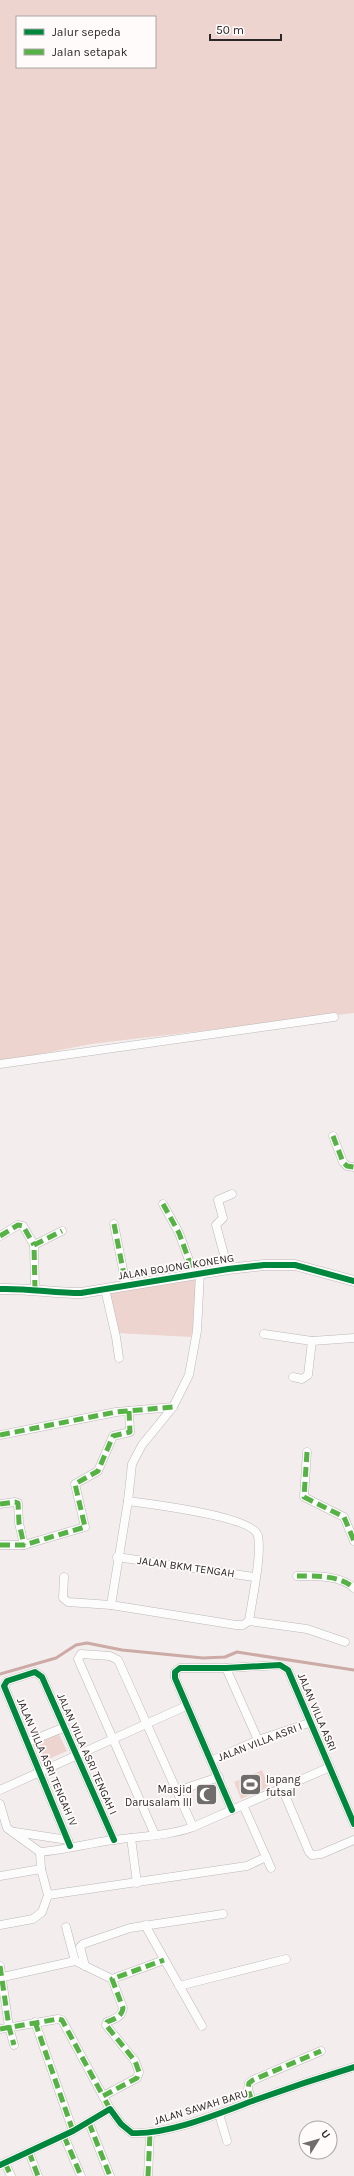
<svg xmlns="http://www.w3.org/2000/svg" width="354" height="2176" font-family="Karla,sans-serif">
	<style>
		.green { fill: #eed4cf; fill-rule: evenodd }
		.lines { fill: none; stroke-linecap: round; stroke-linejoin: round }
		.stream { stroke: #ccaaa5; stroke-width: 3 }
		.minor-casing { stroke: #bbb8b7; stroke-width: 9 }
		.tertiary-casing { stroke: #bbb8b7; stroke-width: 11 }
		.minor { stroke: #fdfcfc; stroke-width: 8 }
		.tertiary { stroke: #fdfcfc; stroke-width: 10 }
		.quiet { stroke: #56b245; stroke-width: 5; stroke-dasharray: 10 5; stroke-linecap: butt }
		.cycleway-casing { stroke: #fffbfb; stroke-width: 8 }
		.cycleway { stroke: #00873e; stroke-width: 6 }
		.labels { text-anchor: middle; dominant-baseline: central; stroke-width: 3.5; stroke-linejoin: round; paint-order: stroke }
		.street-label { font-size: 11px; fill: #2a2726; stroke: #fffbfb }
		.poi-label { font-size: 11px; fill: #2a2726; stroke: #fffbfb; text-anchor: start }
	</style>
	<rect width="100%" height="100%" fill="#f3eeed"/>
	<g class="green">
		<path d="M0,0h354v1013l-263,31 -91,18zM17,17h138v50h-138z"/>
		<polygon points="205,1273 191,1337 116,1333 107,1291"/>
		<polygon points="59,1734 67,1751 42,1762 35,1744"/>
		<polygon points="262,1770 269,1787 241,1799 234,1782"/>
	</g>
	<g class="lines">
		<polyline class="stream" points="0,1674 56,1658 76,1645 87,1643 122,1650 203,1658 225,1657 237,1652 354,1670"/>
		<defs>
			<g id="minor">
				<polyline points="0,1064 334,1017"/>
				<polyline points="333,1136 343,1162 347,1166 354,1167"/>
				<polyline points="163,1204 179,1233 194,1274"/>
				<polyline points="114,1224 126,1285"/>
				<polyline points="0,1236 18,1225 23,1226 34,1245"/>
				<polyline points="228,1269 216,1225 223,1218 218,1200 232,1194"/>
				<polyline points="105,1289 116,1337 119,1358"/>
				<polyline points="35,1290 34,1245 62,1231"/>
				<polyline points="264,1334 312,1341 354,1338"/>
				<polyline points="293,1377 302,1379 308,1375 312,1341"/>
				<polyline points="0,1435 116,1412 173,1407"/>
				<polyline points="307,1452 304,1497 344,1517 354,1541"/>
				<path d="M128,1501c20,3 126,15 130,35 4,19 -6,64 -9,85"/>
				<polyline points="0,1504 15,1502 18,1503 19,1523 24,1545"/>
				<polyline points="0,1545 24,1545 85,1527 75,1484 98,1471 113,1436 130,1432 129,1411"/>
				<polyline points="117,1557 254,1577"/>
				<path d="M297,1576c18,0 43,-1 57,12"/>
				<polyline points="64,1577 63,1598 68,1602 111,1605 236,1625 243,1625 249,1621 307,1629 345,1642"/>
				<polyline points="111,1605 128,1501 132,1464 142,1445 173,1407 189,1375 197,1331 200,1273"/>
				<polyline points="226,1668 258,1740"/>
				<polyline points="28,1742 65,1727"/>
				<polyline points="211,1761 258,1740 309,1723"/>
				<polyline points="282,1788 309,1852 312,1855 321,1854 354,1840"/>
				<polyline points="0,1790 186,1706"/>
				<polyline points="177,1791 219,1777"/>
				<path d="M0,1804l7,24 33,24c25,-2 49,-9 74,-12 27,-4 54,-4 79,-13l137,-60"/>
				<polyline points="243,1805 271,1868"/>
				<polyline points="232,1810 175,1678 175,1672 180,1668 226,1668 280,1665 288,1670 354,1824"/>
				<polyline points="15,1832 68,1840"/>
				<polyline points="155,1835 78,1659 81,1654 110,1656 118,1660 193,1827"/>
				<polyline points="131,1838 137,1883"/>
				<polyline points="70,1846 4,1686 7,1681 35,1672 42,1677 114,1840"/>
				<polyline points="0,1876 41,1869"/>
				<polyline points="48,1895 247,1866 266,1857"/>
				<polyline points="0,1925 33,1919 42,1912 48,1895 41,1869 40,1852"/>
				<polyline points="145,1925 202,2026"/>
				<polyline points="66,1927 75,1961"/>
				<polyline points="0,1966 9,2027 14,2045"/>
				<polyline points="85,1966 80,1947 83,1944 130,1928 223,1914"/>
				<path d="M3,1977l72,-16 37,18 11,29c-1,9 -9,11 -16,14l-1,3 29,36 4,11 -2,6 -34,18 7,13"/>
				<polyline points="112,1979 164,1960"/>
				<polyline points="179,1986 286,1959"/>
				<polyline points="35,2022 73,2131"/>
				<polyline points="0,2029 58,2019 62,2020 103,2096"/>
				<polyline points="252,2101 248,2089 249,2083 253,2080 321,2051"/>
				<polyline points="219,2114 227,2141"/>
				<polyline points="89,2123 110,2176"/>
				<polyline points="64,2136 81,2176"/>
				<polyline points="29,2152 38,2176"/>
				<polyline points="5,2163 11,2176"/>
				<path d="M0,2165l73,-34 37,-22 11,15 11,9c36,2 88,-20 123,-33 33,-12 66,-23 99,-33"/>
				<polyline points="148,2176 150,2133"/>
			</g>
			<path id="tertiary" d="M0,1289c27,-1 54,4 81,4l147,-24 36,-4h31l59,16"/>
		</defs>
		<use href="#minor" class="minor-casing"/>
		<use href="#tertiary" class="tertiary-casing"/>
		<use href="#minor" class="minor"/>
		<use href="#tertiary" class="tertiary"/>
		<g class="quiet">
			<polyline points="333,1136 343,1162 347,1166 354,1167"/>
			<polyline points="163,1204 179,1233 194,1274"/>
			<polyline points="114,1224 126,1285"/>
			<polyline points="0,1236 18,1225 23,1226 34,1245"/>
			<polyline points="35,1290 34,1245 62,1231"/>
			<polyline points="0,1435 116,1412 173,1407"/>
			<polyline points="307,1452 304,1497 344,1517 354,1541"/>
			<polyline points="0,1504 15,1502 18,1503 19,1523 24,1545"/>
			<polyline points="0,1545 24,1545 85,1527 75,1484 98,1471 113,1436 130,1432 129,1411"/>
			<path d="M297,1576c18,0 43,-1 57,12"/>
			<polyline points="0,1966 9,2027 14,2045"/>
			<polyline points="35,2022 73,2131"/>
			<polyline points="0,2029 58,2019 62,2020 103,2096"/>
			<polyline points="252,2101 248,2089 249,2083 253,2080 321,2051"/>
			<path d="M110,2109l-7,-13 34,-18 2,-6 -4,-11 -29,-36 1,-3c7,-3 15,-5 16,-14l-11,-29 52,-19"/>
			<polyline points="89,2123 110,2176"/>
			<polyline points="64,2136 81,2176"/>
			<polyline points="29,2152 38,2176"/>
			<polyline points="5,2163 11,2176"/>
			<polyline points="148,2176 150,2133"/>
		</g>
		<defs>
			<g id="cycleway">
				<path d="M0,1289c27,-1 54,4 81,4l147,-24 36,-4h31l59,16"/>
				<polyline points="232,1810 175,1678 175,1672 180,1668 226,1668 280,1665 288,1670 354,1824"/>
				<polyline points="70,1846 4,1686 7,1681 35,1672 42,1677 114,1840"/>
				<path d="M0,2165l73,-34 37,-22 11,15 11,9c36,2 88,-20 123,-33 33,-12 66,-23 99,-33"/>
			</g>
		</defs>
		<use href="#cycleway" class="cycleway-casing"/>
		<use href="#cycleway" class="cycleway"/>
	</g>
	<defs>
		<symbol id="stadium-square" viewBox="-11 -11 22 22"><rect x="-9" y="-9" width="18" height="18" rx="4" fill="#706d6c" stroke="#fffbfb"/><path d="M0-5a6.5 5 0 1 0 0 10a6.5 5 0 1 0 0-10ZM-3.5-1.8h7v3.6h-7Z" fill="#fff"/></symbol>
		<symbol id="mosque-square" viewBox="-11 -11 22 22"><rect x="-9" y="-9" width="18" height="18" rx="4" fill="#706d6c" stroke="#fffbfb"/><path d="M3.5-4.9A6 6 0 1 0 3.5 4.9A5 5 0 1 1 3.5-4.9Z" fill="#fff"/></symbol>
	</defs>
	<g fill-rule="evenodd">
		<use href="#stadium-square" x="238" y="1772" width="25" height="25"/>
		<use href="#mosque-square" x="194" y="1782" width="25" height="25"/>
	</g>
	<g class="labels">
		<g class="street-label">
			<text transform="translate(176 1267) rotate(-9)">JALAN BOJONG KONENG</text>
			<text transform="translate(186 1567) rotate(8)">JALAN BKM TENGAH</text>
			<text transform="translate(317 1712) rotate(67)">JALAN VILLA ASRI</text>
			<text transform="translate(260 1742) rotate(-21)">JALAN VILLA ASRI I</text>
			<text transform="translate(87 1754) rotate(66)">JALAN VILLA ASRI TENGAH I</text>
			<text transform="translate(47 1762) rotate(67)">JALAN VILLA ASRI TENGAH IV</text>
			<text transform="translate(201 2107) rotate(-17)">JALAN SAWAH BARU</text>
		</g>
		<g class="poi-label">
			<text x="266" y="1779">lapang<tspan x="266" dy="13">futsal</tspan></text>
			<text x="192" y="1789" text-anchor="end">Masjid<tspan x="192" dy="13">Darusalam III</tspan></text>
		</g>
	</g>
	<rect x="16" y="16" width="140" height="52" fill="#fffbfb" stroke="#aaa6a6"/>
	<rect x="24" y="29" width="20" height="6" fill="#00873e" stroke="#aaa6a6"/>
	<text x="52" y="36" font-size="12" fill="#2a2726">Jalur sepeda</text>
	<rect x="24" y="49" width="20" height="6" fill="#56b245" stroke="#aaa6a6"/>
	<text x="52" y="56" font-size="12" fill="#2a2726">Jalan setapak</text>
	<g transform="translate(318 2140) rotate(53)"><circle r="19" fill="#fffbfb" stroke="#aaa6a6"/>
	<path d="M0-3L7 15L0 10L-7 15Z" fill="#706d6c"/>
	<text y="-6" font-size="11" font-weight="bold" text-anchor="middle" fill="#2a2726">U</text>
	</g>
	<path d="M210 34v6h71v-6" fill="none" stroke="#2a2726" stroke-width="2"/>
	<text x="216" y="34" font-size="12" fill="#2a2726" stroke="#fffbfb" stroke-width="3" paint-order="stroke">50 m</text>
</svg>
